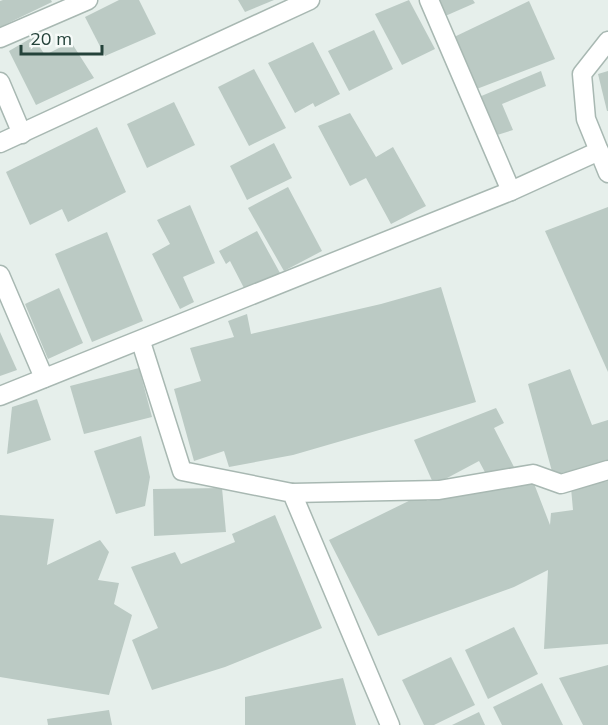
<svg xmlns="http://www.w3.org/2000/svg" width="608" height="725" font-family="Mulish,sans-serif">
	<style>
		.building { fill: #bbcac4 }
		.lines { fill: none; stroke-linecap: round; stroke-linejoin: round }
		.minor-casing { stroke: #a8b8b2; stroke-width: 21 }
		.minor { stroke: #fff; stroke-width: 18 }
	</style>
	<rect width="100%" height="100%" fill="#e6efeb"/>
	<g class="building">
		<polygon points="3,0 51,0 52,2 0,27 0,1"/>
		<polygon points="119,0 139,0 156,34 105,56 85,17"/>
		<polygon points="238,0 274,0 245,12"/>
		<polygon points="409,0 435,49 402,65 375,14"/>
		<polygon points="436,0 473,0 475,3 443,17"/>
		<polygon points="529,1 555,59 474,90 452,38"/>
		<polygon points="374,30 393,69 349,91 328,51"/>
		<polygon points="33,37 45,55 71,42 94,78 36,105 9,51"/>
		<polygon points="313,42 340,94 315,107 313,103 295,113 268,63"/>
		<polygon points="254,69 286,128 249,146 218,87"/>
		<polygon points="541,71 546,86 502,104 513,130 494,136 479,97"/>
		<polygon points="608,71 608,111 607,111 598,74"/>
		<polygon points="174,102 195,145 147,168 127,124"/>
		<polygon points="350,113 376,157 393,147 426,206 391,224 366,178 350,186 318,126"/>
		<polygon points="97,127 126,192 68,222 62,209 30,225 6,172"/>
		<polygon points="274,143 292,178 247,200 230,166"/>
		<polygon points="288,187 322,251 284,271 248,208"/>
		<polygon points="190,205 215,263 183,277 194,302 180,309 152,254 170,244 157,220"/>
		<polygon points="608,207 608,372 545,231"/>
		<polygon points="257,231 280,273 245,290 230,261 226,264 219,251"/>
		<polygon points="107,232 143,321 92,342 55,254"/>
		<polygon points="441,287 476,402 293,455 229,467 224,451 194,461 174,389 201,381 190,348 234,337 228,321 247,314 251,334 381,304"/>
		<polygon points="59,288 83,343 48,359 25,304"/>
		<polygon points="0,332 17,370 0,376"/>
		<polygon points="139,368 152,417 84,434 70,386"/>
		<polygon points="570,369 592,425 608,420 608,463 553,475 528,384"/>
		<polygon points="37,399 51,440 7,454 12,407"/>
		<polygon points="496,408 504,423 494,428 515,469 487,476 479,461 434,485 414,440"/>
		<polygon points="141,436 150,477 145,506 116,514 94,451"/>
		<polygon points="533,481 550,525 551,513 573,510 571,488 608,481 608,644 544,649 548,570 514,587 378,636 329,540 423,494 427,501 481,488"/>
		<polygon points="222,488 226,532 154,536 153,489"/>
		<polygon points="0,515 54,519 47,565 100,540 109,552 98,580 119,583 114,604 132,615 109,695 0,677"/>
		<polygon points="275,515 322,628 225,667 152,690 132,640 158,628 131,567 175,552 181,564 235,542 232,534"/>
		<polygon points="514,627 538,674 488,699 465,650"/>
		<polygon points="451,657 475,705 434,725 424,725 402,680"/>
		<polygon points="608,665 608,725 583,725 559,678"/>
		<polygon points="343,678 356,725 245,725 245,697"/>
		<polygon points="542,683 563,725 502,725 493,707"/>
		<polygon points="109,710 112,725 48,725 47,719"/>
		<polygon points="479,712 485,725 452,725"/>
	</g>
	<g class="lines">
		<defs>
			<g id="minor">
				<polyline points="429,0 511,191"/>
				<polyline points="0,38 88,0"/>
				<polyline points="608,41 582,74 586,119 608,173"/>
				<polyline points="0,82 22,134"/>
				<polyline points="0,143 310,0"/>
				<polyline points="0,275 44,378"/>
				<polyline points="141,342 182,471 292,493 390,725"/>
				<polyline points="0,396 511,191 599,151"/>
				<polyline points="292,493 439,490 533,474 561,484 608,470"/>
			</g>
		</defs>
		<use href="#minor" class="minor-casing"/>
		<use href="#minor" class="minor"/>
	</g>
	<path d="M21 45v9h81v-9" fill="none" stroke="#24423a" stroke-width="3"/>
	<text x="30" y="45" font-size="18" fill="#24423a" stroke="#f7fbf9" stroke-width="4.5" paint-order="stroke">20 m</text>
</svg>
